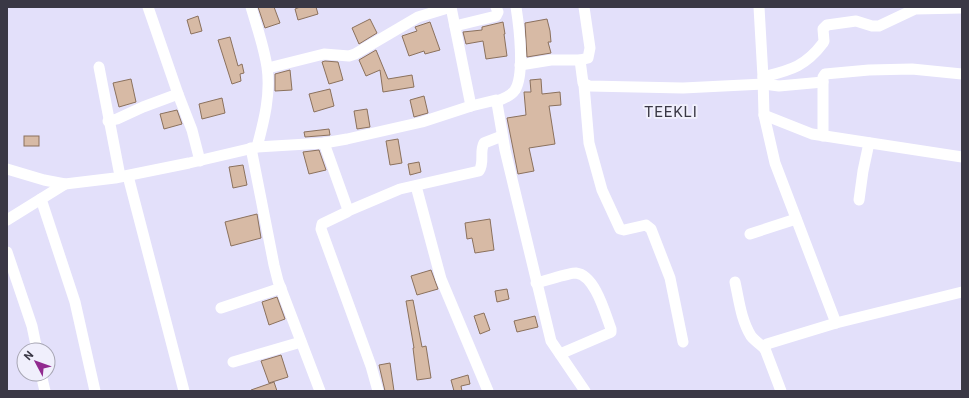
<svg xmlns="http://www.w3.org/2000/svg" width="969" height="398" font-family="Roboto,sans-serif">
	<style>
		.building { fill: #d7baa5; stroke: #8b715d }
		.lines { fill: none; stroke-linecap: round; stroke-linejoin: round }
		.street { stroke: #fff; stroke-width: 11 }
		.labels { text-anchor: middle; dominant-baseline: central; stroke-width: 4; stroke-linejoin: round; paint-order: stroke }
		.quarter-label { font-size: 15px; letter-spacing: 1px; fill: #3a3845; stroke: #f0effc }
	</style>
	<rect width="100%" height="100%" fill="#e3e0fa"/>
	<g class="building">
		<polygon points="258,7 274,7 280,23 265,28"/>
		<polygon points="300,7 316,7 318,14 298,20 295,9"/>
		<polygon points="198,16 202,31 191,34 187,20"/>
		<polygon points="370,19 377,33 359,44 352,28"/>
		<polygon points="547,19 550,31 551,42 548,42 551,53 527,57 525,23"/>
		<polygon points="430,22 440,50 425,54 424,51 409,56 402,36 417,31 415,27"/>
		<polygon points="503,22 505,34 504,34 507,56 486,59 483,41 466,44 463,32 482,30 482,27"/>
		<polygon points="230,37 238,66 242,64 244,73 240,74 241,81 232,84 218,40"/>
		<polygon points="376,50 388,79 412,75 414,87 383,92 380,70 366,76 359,60"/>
		<polygon points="325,61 338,62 343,80 329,84 322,62"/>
		<polygon points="290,70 292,90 275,91 275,74"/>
		<polygon points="131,79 136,102 119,107 113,83"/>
		<polygon points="541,79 542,94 560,92 561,105 549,106 555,144 529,148 534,171 518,174 507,118 526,115 524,92 531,92 530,80"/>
		<polygon points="330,89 334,106 314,112 309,94"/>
		<polygon points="424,96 428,113 414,117 410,100"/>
		<polygon points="222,98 225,113 202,119 199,104"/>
		<polygon points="367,109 370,127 357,129 354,111"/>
		<polygon points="177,110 182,124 164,129 160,114"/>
		<polygon points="329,129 330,135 305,137 304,132"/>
		<rect x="24" y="136" width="15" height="10"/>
		<polygon points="398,139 402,163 390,165 386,141"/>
		<polygon points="319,150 326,170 309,174 303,152"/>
		<polygon points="419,162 421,172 410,175 408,164"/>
		<polygon points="243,165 247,185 233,188 229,167"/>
		<polygon points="257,214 261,238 231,246 225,222"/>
		<polygon points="490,219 494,250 475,253 472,238 467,239 465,223"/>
		<polygon points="431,270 438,289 417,295 411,276"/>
		<polygon points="507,289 509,299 497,302 495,291"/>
		<polygon points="277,297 285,319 269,325 262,302"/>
		<polygon points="413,300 422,347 426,346 431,378 417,380 413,348 414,348 406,301"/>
		<polygon points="484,313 490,330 480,334 474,316"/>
		<polygon points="535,316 538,327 517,332 514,321"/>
		<polygon points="281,355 288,377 269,383 261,361"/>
		<polygon points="390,363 394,391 385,391 379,365"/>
		<polygon points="468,375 470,384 461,386 462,391 454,391 451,380"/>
		<polygon points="274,382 277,391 251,391 251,390"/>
	</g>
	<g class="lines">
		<g class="street">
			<polyline points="148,7 178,94 192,130 200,161"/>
			<path d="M251,7c6,20 13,40 16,60 4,27 -3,54 -10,80"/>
			<polyline points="451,7 471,106"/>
			<polyline points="759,7 763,77 764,115 775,163 836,323"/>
			<polyline points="455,26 496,16 498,12 496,7"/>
			<polyline points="580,60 583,83 589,86 683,88 764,84 779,86 823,82"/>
			<polyline points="520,65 551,60 580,60 588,58 590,48 584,7"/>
			<polyline points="99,67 120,176"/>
			<polyline points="268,68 324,54 349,56 355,54 418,17 451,7"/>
			<path d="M763,77c27,-7 42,-10 60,-34l1,-2 -1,-12 4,-4 29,-4 16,5h7l36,-17 47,-1"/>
			<polyline points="584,85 589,143 602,190 620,229 624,230 646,225 651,229 670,278 683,342"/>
			<path d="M497,101c6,-2 14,-5 18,-11 10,-16 4,-64 1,-83"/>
			<polyline points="764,115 812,134 962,157"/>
			<polyline points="108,121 117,119 143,107 178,94"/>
			<polyline points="823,136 823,77 825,74 869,70 912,69 962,74"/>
			<polyline points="324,143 348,210 347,212 322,224 321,229 371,366 378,391"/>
			<polyline points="251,148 274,265 278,281 320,391"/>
			<polyline points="7,169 44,180 65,184 115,178 189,163 257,147 324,143 347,139 422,122 471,106 496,100 497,103 505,150 551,341 585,391"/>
			<polyline points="128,176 184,391"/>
			<polyline points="416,186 441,279 488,391"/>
			<polyline points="41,199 75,302 95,391"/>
			<polyline points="859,200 863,171 869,143"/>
			<path d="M348,211l52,-22 79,-18c6,-9 0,-19 5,-28l18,-7"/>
			<polyline points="7,220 65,184"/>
			<polyline points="750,234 796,219"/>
			<polyline points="7,252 32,326 37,350"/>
			<path d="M735,282c4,18 6,38 16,54 4,5 10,9 14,13"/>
			<path d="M536,283c10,-2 32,-10 40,-10 19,2 29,40 35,56v3l-2,1 -49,21"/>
			<polyline points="221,308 281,288"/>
			<polyline points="233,362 301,342"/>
			<polyline points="41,374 45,391"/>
			<polyline points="781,391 765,349 767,344 836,323 962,292"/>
		</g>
	</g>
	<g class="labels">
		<g class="quarter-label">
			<text x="671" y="112">TEEKLI</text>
		</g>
	</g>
	<rect width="969" height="398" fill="none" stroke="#3a3845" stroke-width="16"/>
	<g transform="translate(36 362) rotate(311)"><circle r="19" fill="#f0effc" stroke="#a7a6b3"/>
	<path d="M0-3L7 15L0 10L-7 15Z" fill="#912a8f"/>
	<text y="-6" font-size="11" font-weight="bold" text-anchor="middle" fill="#3a3845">N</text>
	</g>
</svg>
